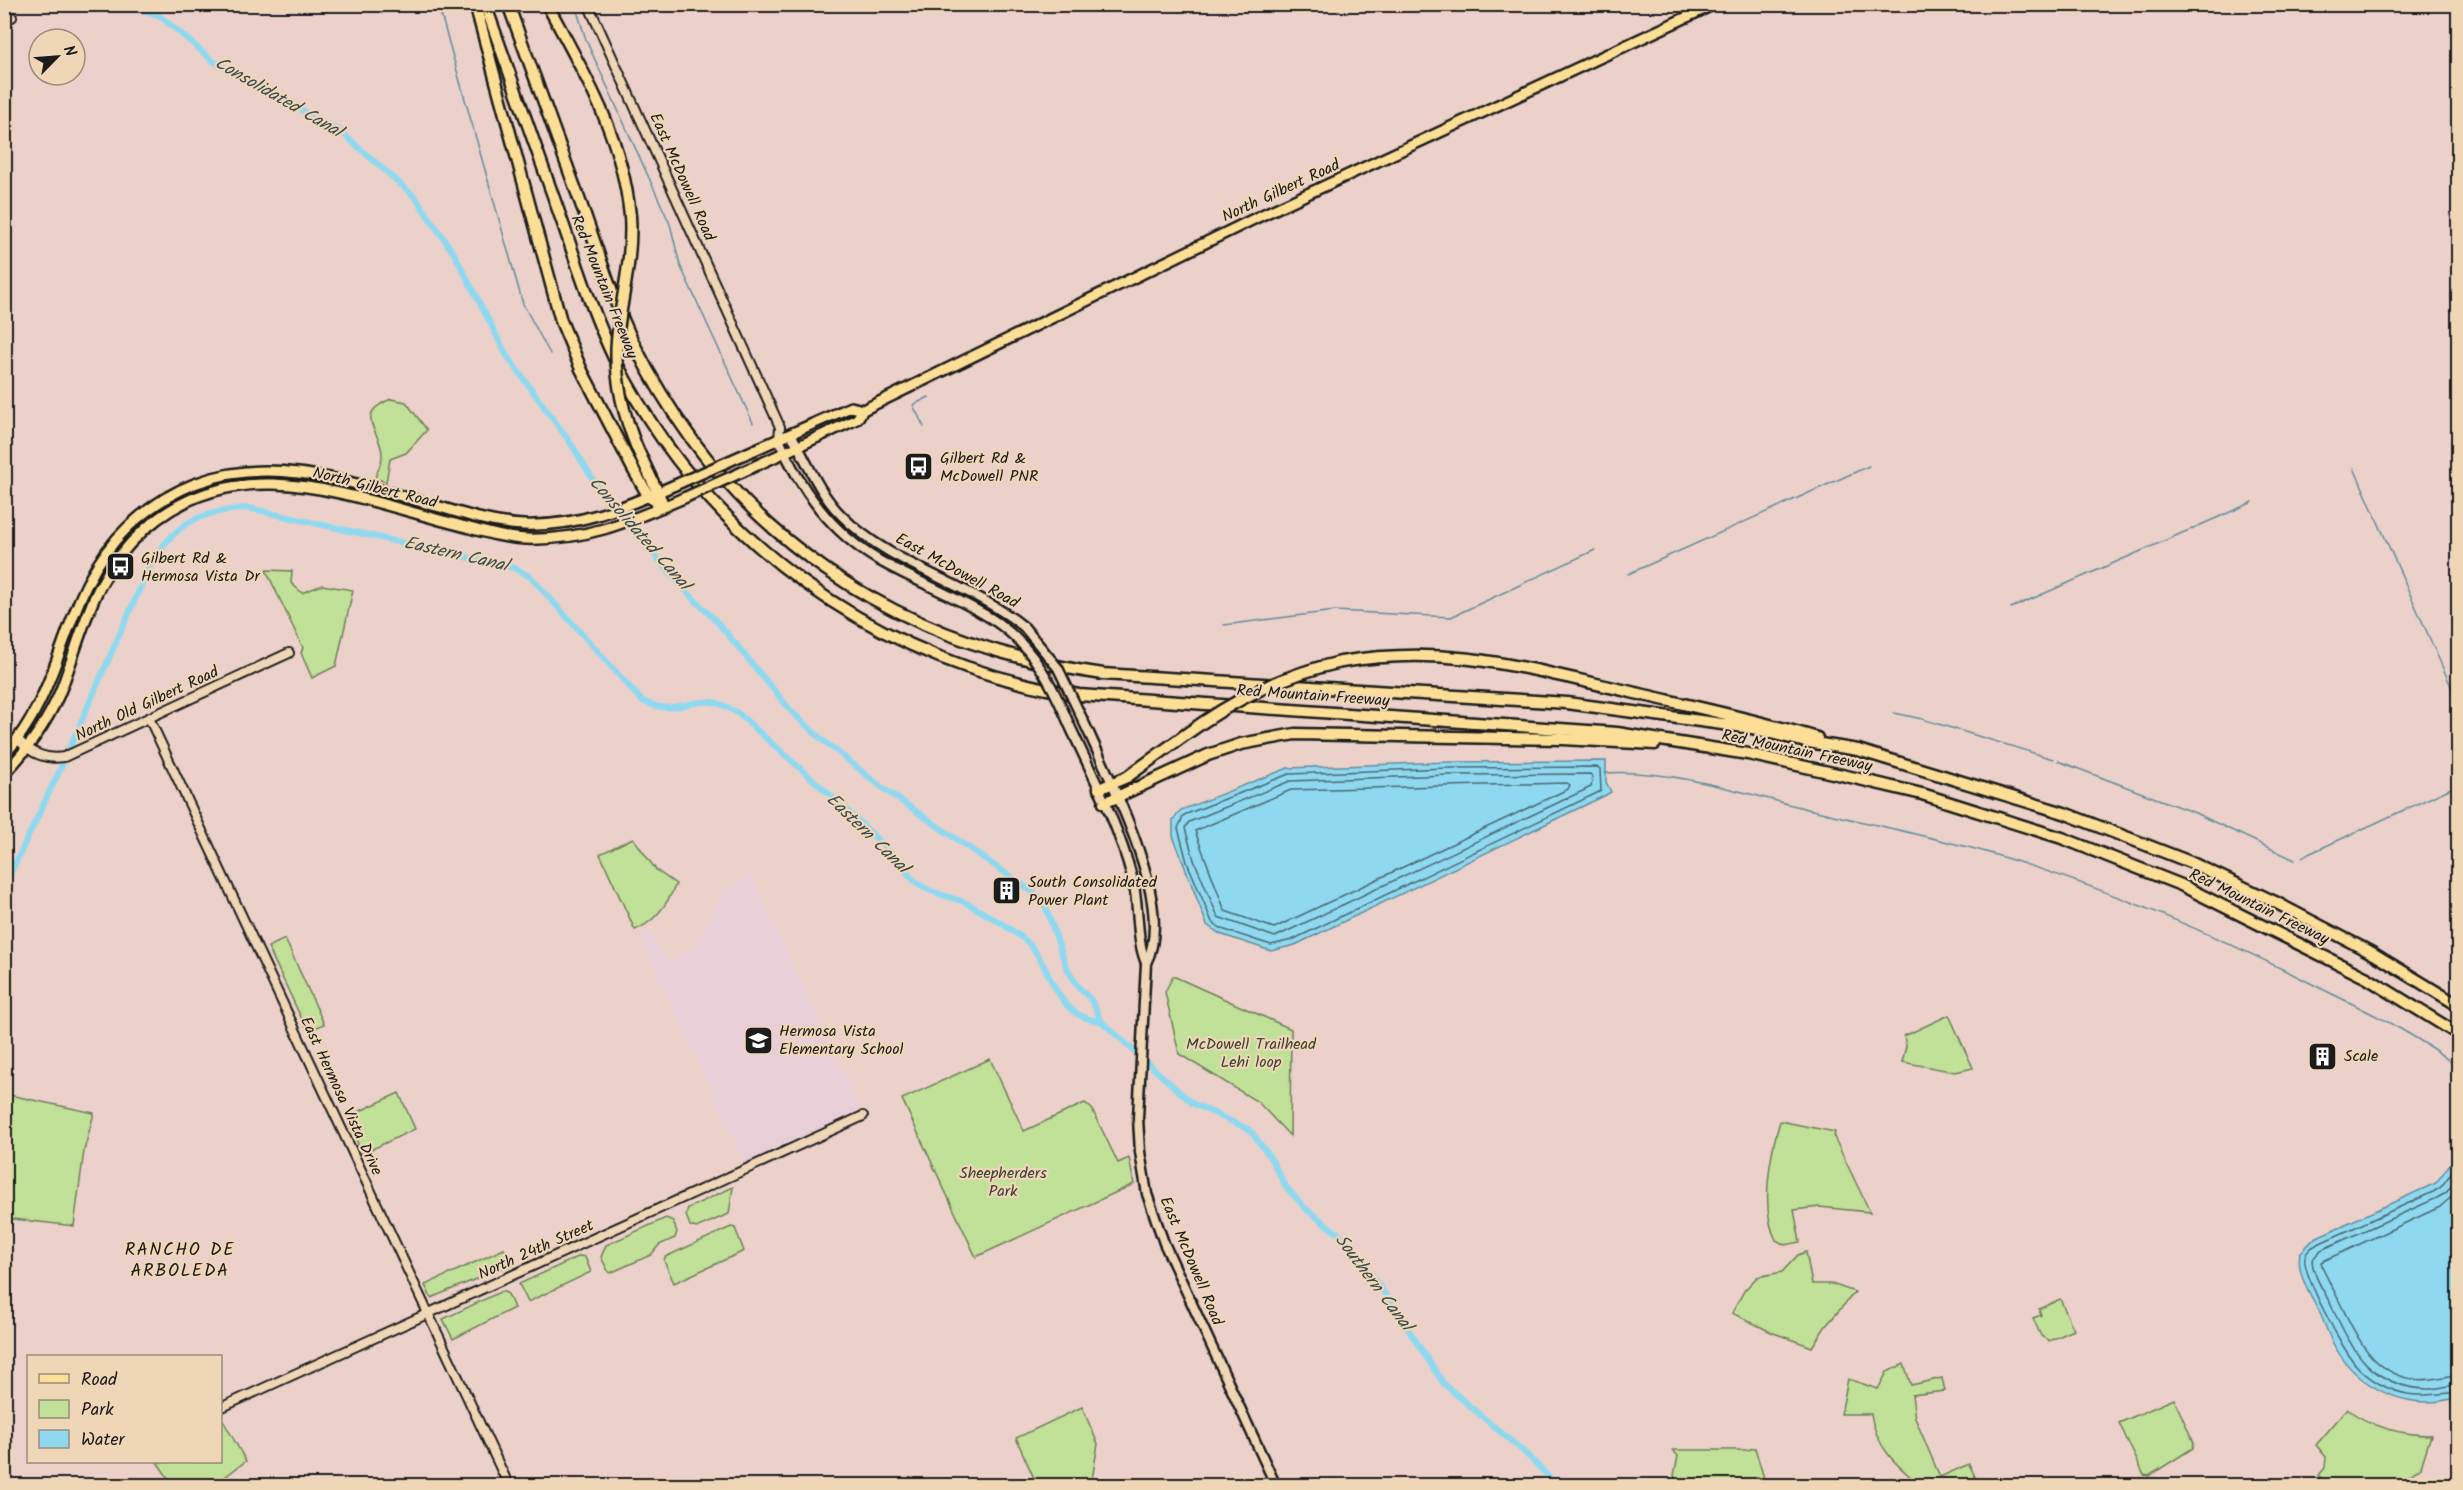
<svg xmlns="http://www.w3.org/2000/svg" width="2463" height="1490" font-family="Kalam,sans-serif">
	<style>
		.built { fill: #e8ced7 }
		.green { fill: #c1e098; stroke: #6e7e5a; stroke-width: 1.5 }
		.water { fill: #8fd9f0; stroke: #618d9b; stroke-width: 1.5 }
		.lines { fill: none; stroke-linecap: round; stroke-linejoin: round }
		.shore { stroke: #4a6871; stroke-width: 1.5 }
		.stream { stroke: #618d9b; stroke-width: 1.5 }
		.canal { stroke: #8fd9f0; stroke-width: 6 }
		.tertiary-casing { stroke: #1c1c1c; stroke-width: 12 }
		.secondary-casing { stroke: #1c1c1c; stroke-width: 13 }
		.primary-casing { stroke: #1c1c1c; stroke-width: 14 }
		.motorway-casing { stroke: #1c1c1c; stroke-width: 15 }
		.tertiary { stroke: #efd6b7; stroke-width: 8 }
		.secondary { stroke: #efd6b7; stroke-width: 8 }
		.primary { stroke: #fcde96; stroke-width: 9 }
		.motorway { stroke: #fcde96; stroke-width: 10 }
		.secondary-bridge-casing { stroke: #1c1c1c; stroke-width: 13; stroke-linecap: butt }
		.primary-bridge-casing { stroke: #1c1c1c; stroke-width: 14; stroke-linecap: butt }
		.motorway-bridge-casing { stroke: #1c1c1c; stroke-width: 15; stroke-linecap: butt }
		.secondary-bridge { stroke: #efd6b7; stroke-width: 8 }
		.primary-bridge { stroke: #fcde96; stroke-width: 9 }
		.motorway-bridge { stroke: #fcde96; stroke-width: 10 }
		.labels { text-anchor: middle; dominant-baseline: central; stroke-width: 4.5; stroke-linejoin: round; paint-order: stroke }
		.street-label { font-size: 16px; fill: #1c1c1c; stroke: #efd6b7 }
		.poi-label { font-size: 16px; fill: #1c1c1c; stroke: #efd6b7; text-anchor: start }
		.park-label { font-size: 16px; fill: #3d4335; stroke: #efd6b7 }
		.water-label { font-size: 18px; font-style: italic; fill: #394b51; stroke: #efd6b7 }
		.neighbourhood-label { font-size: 18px; letter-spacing: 1.5px; fill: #1c1c1c; stroke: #efd6b7 }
	</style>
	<rect width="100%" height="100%" fill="#ebd1ca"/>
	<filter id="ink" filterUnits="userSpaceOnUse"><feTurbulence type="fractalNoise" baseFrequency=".0167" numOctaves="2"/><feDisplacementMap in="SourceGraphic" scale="12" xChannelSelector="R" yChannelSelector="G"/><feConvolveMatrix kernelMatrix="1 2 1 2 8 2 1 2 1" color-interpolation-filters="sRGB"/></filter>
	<g filter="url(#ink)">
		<polygon class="built" points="752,876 863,1116 748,1170 639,935 648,930 668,962 696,945 727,887"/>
		<g class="green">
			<path d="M391,399l15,3 21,28 -21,23 -16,6 -4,23 -11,-4c2,-7 8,-16 7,-24 -1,-24 -30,-39 9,-55z"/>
			<polygon points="266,570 292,571 291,583 302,593 322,585 353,590 336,666 312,678 301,653 303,648"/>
			<path d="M633,838l23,32 20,14c-8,19 -21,38 -41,46l-35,-76z"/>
			<polygon points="285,939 324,1024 313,1029 305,1026 268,947"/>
			<polygon points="1173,976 1291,1029 1290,1136 1258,1102 1179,1054 1165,992"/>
			<polygon points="1949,1015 1973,1068 1955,1072 1902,1062 1906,1046 1904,1036"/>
			<polygon points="990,1059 1024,1131 1085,1103 1092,1109 1118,1163 1129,1158 1134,1184 976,1257 902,1099"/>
			<polygon points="399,1093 415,1129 362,1154 347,1117"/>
			<polygon points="5,1094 94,1113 84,1151 74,1226 5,1218"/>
			<path d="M1780,1121l55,11 -1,5 36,75 -51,-5 -25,3 6,32 -15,3 -9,-5c-16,-30 -6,-87 4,-119z"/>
			<polygon points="733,1187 729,1214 696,1228 690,1226 686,1215 688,1208"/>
			<polygon points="666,1218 673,1221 677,1232 675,1238 659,1245 651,1255 610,1273 608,1271 601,1257 606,1245"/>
			<polygon points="731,1227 735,1228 744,1251 674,1283 664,1261 665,1257"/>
			<polygon points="504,1249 512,1264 431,1298 425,1285"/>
			<polygon points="1806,1252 1812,1284 1832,1284 1855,1292 1825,1327 1812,1347 1771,1332 1732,1313 1744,1291 1757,1277 1782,1272 1798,1255"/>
			<polygon points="580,1256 585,1257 591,1272 528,1302 519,1284"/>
			<polygon points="502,1291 508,1294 514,1308 453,1339 443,1319"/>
			<polygon points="2060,1299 2074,1330 2049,1341 2041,1336 2033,1318 2041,1315 2039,1309"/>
			<path d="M1904,1364l7,21 31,-7 3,13 -33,4 3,23 25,59 29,-13 10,21h-59c-25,-21 -44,-38 -49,-71h-30l7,-35 30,10 9,-17z"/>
			<polygon points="2174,1399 2194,1443 2193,1448 2149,1476 2144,1475 2119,1423"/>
			<polygon points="1082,1407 1098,1444 1091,1485 1075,1485 1072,1480 1060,1485 1037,1485 1016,1438"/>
			<path d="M2347,1409c24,18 55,26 84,26l-10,32 -24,18h-69l-9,-10 6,-7 1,-11 -10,-12z"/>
			<polygon points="221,1417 246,1461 214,1485 173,1485 157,1462 220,1462"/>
			<polygon points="1755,1448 1766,1485 1678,1485 1674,1475 1678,1456 1673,1450 1747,1450"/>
		</g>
		<g class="water">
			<polygon points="1606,761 1606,782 1611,792 1604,796 1295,945 1271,951 1220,934 1207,925 1173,836 1173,820 1181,810 1288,768 1448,762"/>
			<path d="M2458,1153v244c-47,15 -98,-6 -123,-50 -7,-12 -11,-26 -17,-38 -9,-17 -22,-36 -18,-56l15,-15 121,-55z"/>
		</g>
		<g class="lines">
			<g class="shore">
				<polygon points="1597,767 1600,769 1601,791 1292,940 1271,945 1222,929 1212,922 1187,862 1178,828 1184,815 1289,774 1448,768"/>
				<polygon points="1590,774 1593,777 1591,787 1275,937 1218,917 1194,860 1185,828 1189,822 1290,781 1448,775"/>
				<polygon points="1567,783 1570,785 1568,789 1274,928 1225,911 1195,831 1291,790"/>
				<path d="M2458,1164l-17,23 -8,5 -115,52c-6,3 -11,6 -13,13 -4,15 39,95 51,108 6,7 14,13 22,18 30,17 49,12 80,9"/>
				<path d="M2458,1177l-12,16 -9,5 -116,52 -9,10c1,17 13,32 20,47 20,43 39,80 95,82 11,0 21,-4 31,-4"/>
				<path d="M2458,1191l-18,16 -119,55c4,14 12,26 18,39 17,34 31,70 73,78 17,3 30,-3 46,-4"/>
			</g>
			<g class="stream">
				<polyline points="438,4 523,304 550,354"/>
				<polyline points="575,4 586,40 670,224 680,265 753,423"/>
				<polyline points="924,427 913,405 929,397"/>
				<polyline points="2354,468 2458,702"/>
				<polyline points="1628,574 1869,466"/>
				<polyline points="2011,608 2253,502"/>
				<polyline points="1224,625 1335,611 1451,617 1595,550"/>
				<polyline points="1894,713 1922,719 2053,759"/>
				<polyline points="2058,761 2195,813 2295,860"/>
				<path d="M1605,773c69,-4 141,21 207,37 58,14 116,26 174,42 115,34 227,81 334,136 45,22 101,48 138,80"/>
				<polyline points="2302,857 2458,785"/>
			</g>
			<g class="canal">
				<polyline points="126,4 160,16 213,61 340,131 415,197 455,255 507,356 572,445 601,493 683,588 719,624 792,712 819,737 884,789 1043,899 1066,966 1076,984 1092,1001 1101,1021 1192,1103 1250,1130 1270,1157 1286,1187 1306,1209 1340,1235 1381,1288 1444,1384 1524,1452 1558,1486"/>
				<path d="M4,887l55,-115 92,-209c26,-42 49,-51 97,-55l266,60 17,9 111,124c34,15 40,-1 70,1 9,1 18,7 26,11 50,46 104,89 151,138 10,10 17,22 27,31 14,12 34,14 50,21 19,10 41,23 58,36 30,26 28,79 77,82"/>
			</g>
			<defs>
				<g id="tertiary">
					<polyline points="588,4 780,427 779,439"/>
					<polyline points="4,21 12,17"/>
					<polyline points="149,718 509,1486"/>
					<path d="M18,740c14,13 26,20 46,17l225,-104"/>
					<polyline points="220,1408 863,1116"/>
				</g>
				<g id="secondary">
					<path d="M791,434c16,27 27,58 50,81 51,52 128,67 183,112"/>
					<path d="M779,439c20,50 54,95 101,122 39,22 81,37 118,62"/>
					<path d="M1069,724c23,50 49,100 63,153 8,28 3,60 14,86"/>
					<path d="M1089,733c24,54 87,174 57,230l-8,155 2,34 7,42 17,49 112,243"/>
				</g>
				<g id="primary">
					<polyline points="727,462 851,407 863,410"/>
					<polyline points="751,468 857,419 863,410 1260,216 1715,4"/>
					<path d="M4,755c63,-67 56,-163 124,-228 97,-91 201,-51 312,-20 27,8 55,17 83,18 56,2 102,-18 152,-40"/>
					<path d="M4,774c25,-26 45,-53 58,-87 23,-61 30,-111 83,-158 93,-82 205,-32 310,-5 23,6 46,14 70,15 62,2 105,-18 161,-42"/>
				</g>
				<g id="motorway">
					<polyline points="475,4 561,321 581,369 633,469 649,497 664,506"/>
					<path d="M485,4c26,72 51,145 77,217 16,46 31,93 52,137 92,184 264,305 465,337l538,38 131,21 107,24 67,16 140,44 119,47 186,93 91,56"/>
					<path d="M508,4c24,67 49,133 73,200 17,46 31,95 53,140 95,191 260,300 469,330l464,29 185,25 50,13 56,9 206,63 126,49 85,40 99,52 84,51"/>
					<path d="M547,4c38,71 75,131 83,212"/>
					<polyline points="637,448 664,506"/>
					<path d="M1341,662c108,-18 183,6 286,29 64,15 127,28 190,47"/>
					<polyline points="1099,789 1127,777 1185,735"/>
					<polyline points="1104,803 1208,755 1241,744 1295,734 1563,739 1655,744"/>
				</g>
			</defs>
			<use href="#tertiary" class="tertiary-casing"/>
			<use href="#secondary" class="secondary-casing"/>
			<use href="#primary" class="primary-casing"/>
			<use href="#motorway" class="motorway-casing"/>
			<use href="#tertiary" class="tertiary"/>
			<use href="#secondary" class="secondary"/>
			<use href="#primary" class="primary"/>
			<use href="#motorway" class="motorway"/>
			<defs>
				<g id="secondary-bridge">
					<path d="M998,623c36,26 54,61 71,101"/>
					<polyline points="1024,627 1058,668 1089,733"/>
				</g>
				<g id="primary-bridge">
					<polyline points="675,485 727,462"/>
					<polyline points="686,497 751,468"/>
				</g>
				<g id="motorway-bridge">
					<path d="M630,216c3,43 -9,82 -13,124 -3,38 6,74 20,108"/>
					<path d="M1185,735c48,-35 97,-60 156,-73"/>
				</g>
			</defs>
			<use href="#secondary-bridge" class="secondary-bridge-casing"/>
			<use href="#primary-bridge" class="primary-bridge-casing"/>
			<use href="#motorway-bridge" class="motorway-bridge-casing"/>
			<use href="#secondary-bridge" class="secondary-bridge"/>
			<use href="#primary-bridge" class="primary-bridge"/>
			<use href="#motorway-bridge" class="motorway-bridge"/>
		</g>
	</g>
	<defs>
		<symbol id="bus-square" viewBox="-11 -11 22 22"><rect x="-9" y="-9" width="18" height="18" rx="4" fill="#1c1c1c" stroke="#efd6b7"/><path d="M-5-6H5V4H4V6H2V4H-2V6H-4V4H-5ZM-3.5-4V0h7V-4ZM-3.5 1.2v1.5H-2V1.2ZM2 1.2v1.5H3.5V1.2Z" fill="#fff"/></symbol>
		<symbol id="building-square" viewBox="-11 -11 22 22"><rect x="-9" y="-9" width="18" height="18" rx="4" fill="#1c1c1c" stroke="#efd6b7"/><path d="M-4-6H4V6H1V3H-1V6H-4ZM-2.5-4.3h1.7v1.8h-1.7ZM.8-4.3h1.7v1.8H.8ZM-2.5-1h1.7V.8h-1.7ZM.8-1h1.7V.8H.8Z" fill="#fff"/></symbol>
		<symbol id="school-square" viewBox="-11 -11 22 22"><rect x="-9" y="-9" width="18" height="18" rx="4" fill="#1c1c1c" stroke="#efd6b7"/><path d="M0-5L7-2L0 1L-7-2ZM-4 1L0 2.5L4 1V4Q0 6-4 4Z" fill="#fff"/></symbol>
	</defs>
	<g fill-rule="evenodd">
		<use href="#bus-square" x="902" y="450" width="33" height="33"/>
		<use href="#bus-square" x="104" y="550" width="33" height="33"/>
		<use href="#building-square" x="990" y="874" width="33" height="33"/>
		<use href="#school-square" x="742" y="1024" width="33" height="33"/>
		<use href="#building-square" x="2306" y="1040" width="33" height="33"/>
	</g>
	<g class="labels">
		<g class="street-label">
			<text transform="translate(682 177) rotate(66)">East McDowell Road</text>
			<text transform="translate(1281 191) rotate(-25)">North Gilbert Road</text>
			<text transform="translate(604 287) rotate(68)">Red Mountain Freeway</text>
			<text transform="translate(375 488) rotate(14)">North Gilbert Road</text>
			<text transform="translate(957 571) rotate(29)">East McDowell Road</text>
			<text transform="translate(1313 696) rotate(4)">Red Mountain Freeway</text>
			<text transform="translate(147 704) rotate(-25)">North Old Gilbert Road</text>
			<text transform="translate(1797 751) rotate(12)">Red Mountain Freeway</text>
			<text transform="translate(2259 907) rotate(26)">Red Mountain Freeway</text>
			<text transform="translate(341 1096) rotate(65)">East Hermosa Vista Drive</text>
			<text transform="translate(536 1250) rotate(-24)">North 24th Street</text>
			<text transform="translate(1191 1261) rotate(67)">East McDowell Road</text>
		</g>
		<g class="poi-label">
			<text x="940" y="458">Gilbert Rd &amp;<tspan x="940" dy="18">McDowell PNR</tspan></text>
			<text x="141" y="558">Gilbert Rd &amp;<tspan x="141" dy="18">Hermosa Vista Dr</tspan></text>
			<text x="1028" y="882">South Consolidated<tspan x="1028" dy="18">Power Plant</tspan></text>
			<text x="779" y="1031">Hermosa Vista<tspan x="779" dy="18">Elementary School</tspan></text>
			<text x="2344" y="1056">Scale</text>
		</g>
		<g class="park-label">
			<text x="1251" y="1044">McDowell Trailhead<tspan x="1251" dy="18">Lehi loop</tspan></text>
			<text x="1003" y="1173">Sheepherders<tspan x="1003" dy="18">Park</tspan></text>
		</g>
		<g class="water-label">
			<text transform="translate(278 98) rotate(30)">Consolidated Canal</text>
			<text transform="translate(639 534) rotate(49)">Consolidated Canal</text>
			<text transform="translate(456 555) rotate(13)">Eastern Canal</text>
			<text transform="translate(867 834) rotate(44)">Eastern Canal</text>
			<text transform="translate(1373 1283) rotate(53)">Southern Canal</text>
		</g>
		<g class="neighbourhood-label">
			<text x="180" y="1250">RANCHO DE<tspan x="180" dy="21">ARBOLEDA</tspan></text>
		</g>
	</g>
	<rect width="2463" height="1490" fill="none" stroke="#efd6b7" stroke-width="24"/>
	<rect x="12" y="12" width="2439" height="1466" fill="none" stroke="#1c1c1c" stroke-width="2" filter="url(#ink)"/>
	<rect x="27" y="1355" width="195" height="108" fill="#efd6b7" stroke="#9b8c79" stroke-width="1.5"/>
	<rect x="39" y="1374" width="30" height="9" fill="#fcde96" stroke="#9b8c79" stroke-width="1.5"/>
	<text x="81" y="1385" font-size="18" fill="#1c1c1c">Road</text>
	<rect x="39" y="1400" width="30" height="18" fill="#c1e098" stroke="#9b8c79" stroke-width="1.5"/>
	<text x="81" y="1415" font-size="18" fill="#1c1c1c">Park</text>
	<rect x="39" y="1430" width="30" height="18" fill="#8fd9f0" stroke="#9b8c79" stroke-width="1.5"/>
	<text x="81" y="1445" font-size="18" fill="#1c1c1c">Water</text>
	<g transform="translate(57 57) rotate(65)"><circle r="28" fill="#efd6b7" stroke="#9b8c79" stroke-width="1.5"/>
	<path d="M0-4.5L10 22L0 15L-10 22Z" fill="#1c1c1c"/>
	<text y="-9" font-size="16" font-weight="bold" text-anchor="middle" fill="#1c1c1c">N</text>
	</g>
</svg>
